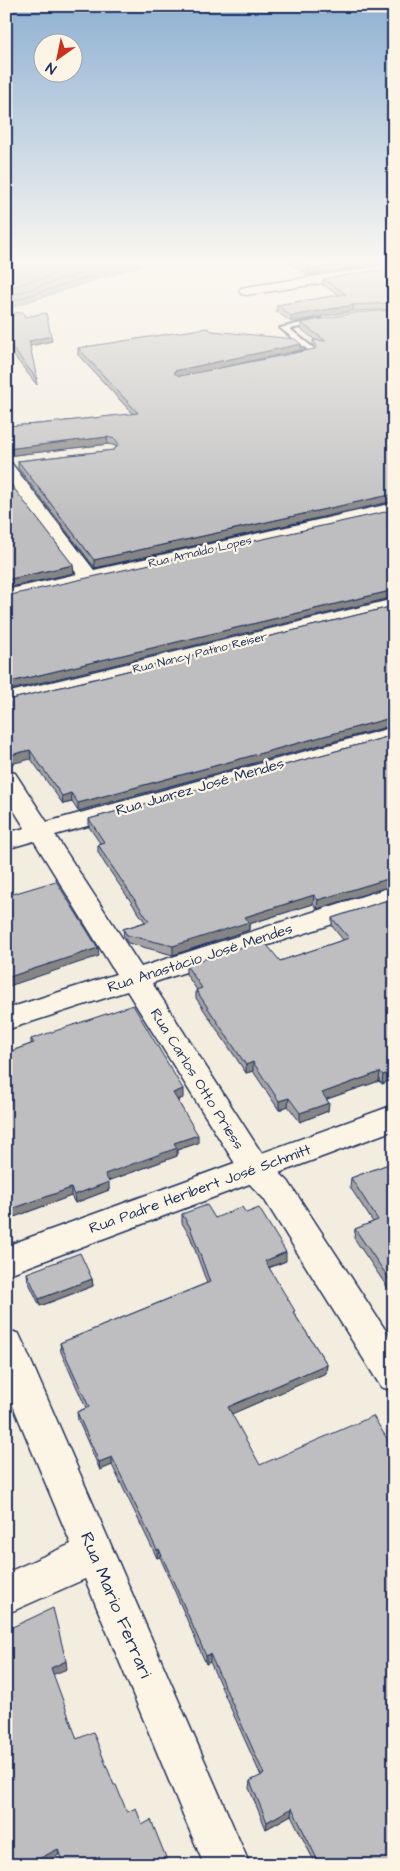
<svg xmlns="http://www.w3.org/2000/svg" width="400" height="1871" font-family="'Architects Daughter',sans-serif">
	<style>
		.water { fill: #a9acb3; stroke: #707a91 }
		.lines { fill: none; stroke-linecap: round; stroke-linejoin: round }
		.shore { stroke: #546180; stroke-width: 1 }
		.lane-casing { stroke: #1b2f5e; stroke-width: 4 }
		.street-casing { stroke: #1b2f5e; stroke-width: 3 }
		.secondary-casing { stroke: #1b2f5e; stroke-width: 3 }
		.lane { fill: #fcf5e5; fill-rule: evenodd }
		.street { fill: #fcf5e5; fill-rule: evenodd }
		.secondary { fill: #fcf5e5; fill-rule: evenodd }
		.wall { fill: #a3a3a5; stroke: #1b2f5e }
		.shaded-wall { fill: #858586; stroke: #1b2f5e }
		.building { fill: #bebec0; stroke: #1b2f5e }
		.labels { text-anchor: middle; dominant-baseline: central; stroke-width: 4.5; stroke-linejoin: round; paint-order: stroke }
		.far-street-label { font-size: 12px; fill: #1b2f5e; stroke: #fcf5e5 }
		.street-label { font-size: 15px; fill: #1b2f5e; stroke: #fcf5e5 }
		.near-street-label { font-size: 18px; fill: #1b2f5e; stroke: #fcf5e5 }
	</style>
	<rect width="100%" height="100%" fill="#f3ede0"/>
	<filter id="ink" filterUnits="userSpaceOnUse"><feTurbulence type="fractalNoise" baseFrequency=".02" numOctaves="2"/><feDisplacementMap in="SourceGraphic" scale="10" xChannelSelector="R" yChannelSelector="G"/><feConvolveMatrix kernelMatrix="1 2 1 2 8 2 1 2 1" color-interpolation-filters="sRGB"/></filter>
	<g filter="url(#ink)">
		<polygon class="water" points="6,262 151,262 6,309"/>
		<g class="lines">
			<g class="shore">
				<polyline points="6,289 93,262"/>
				<polyline points="6,297 116,262"/>
				<polyline points="6,303 135,262"/>
			</g>
			<defs>
				<polygon id="lane" points="318,319 321,319 321,323 290,329 316,350 313,355 293,357 293,353 308,350 280,328"/>
				<g id="street">
					<polygon points="394,264 394,272 246,295 241,294 239,291 241,288 246,287"/>
					<polygon points="6,463 12,464 94,570 394,503 394,515 6,602 6,590 77,574 6,481"/>
					<polygon points="394,599 394,611 6,707 6,693"/>
					<polygon points="394,727 394,741 55,835 141,967 394,886 394,904 152,983 266,1160 288,1181 394,1343 394,1391 381,1387 264,1199 244,1178 127,991 6,1030 6,1009 116,974 34,841 6,849 6,833 25,828 6,798 6,771 15,773 47,822"/>
					<polygon points="6,1329 19,1334 24,1345 250,1865 204,1865 85,1579 6,1614 6,1573 71,1544 6,1389"/>
				</g>
				<polygon id="secondary" points="394,1105 394,1130 6,1275 6,1246"/>
			</defs>
			<use href="#lane" class="lane-casing"/>
			<use href="#street" class="street-casing"/>
			<use href="#secondary" class="secondary-casing"/>
			<use href="#lane" class="lane"/>
			<use href="#street" class="street"/>
			<use href="#secondary" class="secondary"/>
		</g>
		<g class="wall">
			<polygon points="289,262 394,262 308,275 289,263"/>
			<polygon points="394,268 394,309 353,311 291,322 276,311 277,305 339,295 323,285 323,279"/>
			<polygon points="394,310 394,501 95,568 18,468 18,461 114,450 116,447 116,446 108,444 6,456 6,426 39,424 133,414 78,355 78,348 212,331 301,344 301,350 201,372 315,349 313,347 313,340 315,340 301,329 301,323"/>
			<polygon points="6,314 25,317 51,336 52,341 30,346 37,385 10,351 6,352"/>
			<polygon points="394,606 394,725 78,811 72,802 63,804 31,759 9,707 8,700"/>
			<polygon points="394,735 317,909 313,904 249,924 249,930 173,955 128,943 124,937 123,929 145,922 105,864 98,852 98,844 100,843 89,827 89,819"/>
			<polygon points="394,898 394,1079 382,1084 379,1081 327,1099 328,1111 300,1122 288,1106 279,1110 253,1071 246,1073 196,998 196,990 197,990 186,974 186,965 280,961 343,940 332,926 332,918"/>
			<polygon points="31,1039 183,1098 178,1100 198,1143 177,1150 177,1156 108,1181 109,1190 75,1203 71,1196 6,1220 6,1053 31,1044"/>
			<polygon points="394,1162 394,1297 354,1238 355,1229 373,1222 350,1187 351,1178"/>
			<polygon points="246,1213 286,1261 269,1268 295,1315 327,1364 326,1373 231,1414 394,1865 316,1865 291,1815 266,1829 249,1788 250,1781 261,1776 210,1662 206,1664 160,1557 157,1558 112,1465 100,1470 78,1420 77,1412 86,1408 61,1352 60,1343 207,1283 190,1236 182,1223 182,1214 215,1218"/>
			<polygon points="27,1273 92,1279 93,1286 40,1306 28,1281"/>
		</g>
		<g class="shaded-wall">
			<polygon points="358,262 394,262 308,275 309,269"/>
			<polygon points="353,305 353,311 291,322 291,316"/>
			<polygon points="51,336 52,341 30,346 29,341"/>
			<polygon points="301,344 301,350 174,378 174,371"/>
			<polygon points="10,345 10,351 6,352 6,346"/>
			<polygon points="107,437 108,444 6,456 6,449"/>
			<polygon points="394,494 394,501 95,568 94,560"/>
			<polygon points="73,565 74,573 6,588 6,580"/>
			<polygon points="394,590 394,597 6,691 6,683"/>
			<polygon points="394,717 394,725 78,811 78,803"/>
			<polygon points="30,750 31,759 6,765 6,756"/>
			<polygon points="71,793 72,802 63,804 62,796"/>
			<polygon points="394,877 394,885 317,909 318,900"/>
			<polygon points="314,895 313,904 249,924 249,930 173,955 173,946 245,917"/>
			<polygon points="98,948 99,956 6,987 6,978"/>
			<polygon points="253,1062 253,1071 246,1073 246,1065"/>
			<polygon points="394,1071 394,1079 382,1084 383,1075"/>
			<polygon points="380,1072 379,1081 321,1101 322,1093"/>
			<polygon points="183,1089 183,1098 174,1101 173,1093"/>
			<polygon points="289,1098 288,1106 279,1110 279,1101"/>
			<polygon points="329,1103 328,1111 300,1122 300,1113"/>
			<polygon points="198,1135 198,1143 177,1150 177,1156 105,1182 105,1174 174,1143"/>
			<polygon points="109,1182 109,1190 75,1203 74,1195"/>
			<polygon points="71,1188 71,1196 6,1220 6,1211"/>
			<polygon points="286,1252 286,1261 264,1269 265,1261"/>
			<polygon points="92,1279 93,1286 40,1306 39,1299"/>
			<polygon points="327,1364 326,1373 227,1416 228,1407"/>
			<polygon points="112,1457 112,1465 100,1470 99,1462"/>
			<polygon points="159,1549 160,1557 157,1558 157,1550"/>
			<polygon points="210,1654 210,1662 206,1664 206,1656"/>
			<polygon points="66,1661 67,1669 52,1675 51,1668"/>
			<polygon points="292,1808 291,1815 266,1829 267,1822"/>
			<polygon points="58,1849 59,1855 40,1865 27,1865"/>
		</g>
		<g class="building">
			<polygon points="297,262 358,262 309,269"/>
			<polygon points="394,268 394,303 353,305 291,316 277,305 346,294 323,279"/>
			<polygon points="394,310 394,494 94,560 18,461 114,450 119,444 115,439 107,437 6,449 6,426 39,424 138,413 78,348 207,328 212,331 295,339 301,344 174,371 175,374 180,376 315,349 316,344 313,340 326,341 301,323 354,313"/>
			<polygon points="23,312 25,317 46,313 51,336 29,341 37,379 10,345 6,346 6,314"/>
			<polygon points="6,478 73,565 6,580"/>
			<polygon points="394,510 394,590 6,683 6,596"/>
			<polygon points="394,606 394,717 78,803 71,793 62,796 30,750 6,756 6,708 12,706 8,700"/>
			<polygon points="394,735 394,877 318,900 314,895 245,917 249,922 173,946 127,935 123,929 149,921 105,856 98,844 104,842 89,819"/>
			<polygon points="56,881 98,948 6,978 6,896"/>
			<polygon points="394,898 394,1071 383,1075 380,1072 322,1093 329,1103 300,1113 289,1098 279,1101 253,1062 246,1065 196,990 202,988 186,965 263,940 280,961 349,938 332,918"/>
			<polygon points="133,1005 183,1089 173,1093 198,1135 174,1143 177,1148 105,1174 109,1182 74,1195 71,1188 6,1211 6,1053 34,1043 31,1039"/>
			<polygon points="394,1162 394,1286 355,1229 378,1220 351,1178"/>
			<polygon points="207,1205 215,1218 242,1207 246,1213 259,1208 286,1252 265,1261 295,1311 293,1312 327,1364 228,1407 260,1465 373,1416 394,1450 394,1865 320,1865 292,1808 267,1822 250,1781 264,1774 210,1654 206,1656 159,1549 157,1550 112,1457 99,1462 77,1412 89,1407 60,1343 210,1282 190,1227 182,1214"/>
			<polygon points="80,1253 92,1279 39,1299 27,1273"/>
			<polygon points="53,1608 66,1661 51,1668 77,1739 93,1732 114,1785 116,1785 127,1812 136,1808 142,1825 151,1820 169,1865 63,1865 58,1849 27,1865 6,1865 6,1630"/>
		</g>
	</g>
	<linearGradient id="sky" x2="0" y2="1"><stop stop-color="#8fb1d3"/><stop offset="0.5" stop-color="#faf7f1"/><stop offset="1" stop-color="#faf7f1" stop-opacity="0"/></linearGradient>
	<rect width="400" height="524" fill="url(#sky)"/>
	<g class="labels">
		<g class="far-street-label">
			<text transform="translate(200 552) rotate(-13)">Rua Arnaldo Lopes</text>
			<text transform="translate(200 653) rotate(-14)">Rua Nancy Patino Reiser</text>
		</g>
		<g class="street-label">
			<text transform="translate(200 787) rotate(-16)">Rua Juarez José Mendes</text>
			<text transform="translate(200 958) rotate(-18)">Rua Anastácio José Mendes</text>
			<text transform="translate(197 1079) rotate(58)">Rua Carlos Otto Priess</text>
			<text transform="translate(200 1189) rotate(-20)">Rua Padre Heribert José Schmitt</text>
		</g>
		<g class="near-street-label">
			<text transform="translate(116 1605) rotate(67)">Rua Mario Ferrari</text>
		</g>
	</g>
	<rect width="400" height="1871" fill="none" stroke="#fcf5e5" stroke-width="25"/>
	<rect x="12" y="12" width="375" height="1846" fill="none" stroke="#1b2f5e" stroke-width="2" filter="url(#ink)"/>
	<g transform="translate(58 58) rotate(213)"><circle r="24" fill="#fcf5e5" stroke="#a2a6af"/>
	<path d="M0-4L9 19L0 12L-9 19Z" fill="#c8321e"/>
	<text y="-8" font-size="14" font-weight="bold" text-anchor="middle" fill="#1b2f5e">N</text>
	</g>
</svg>
